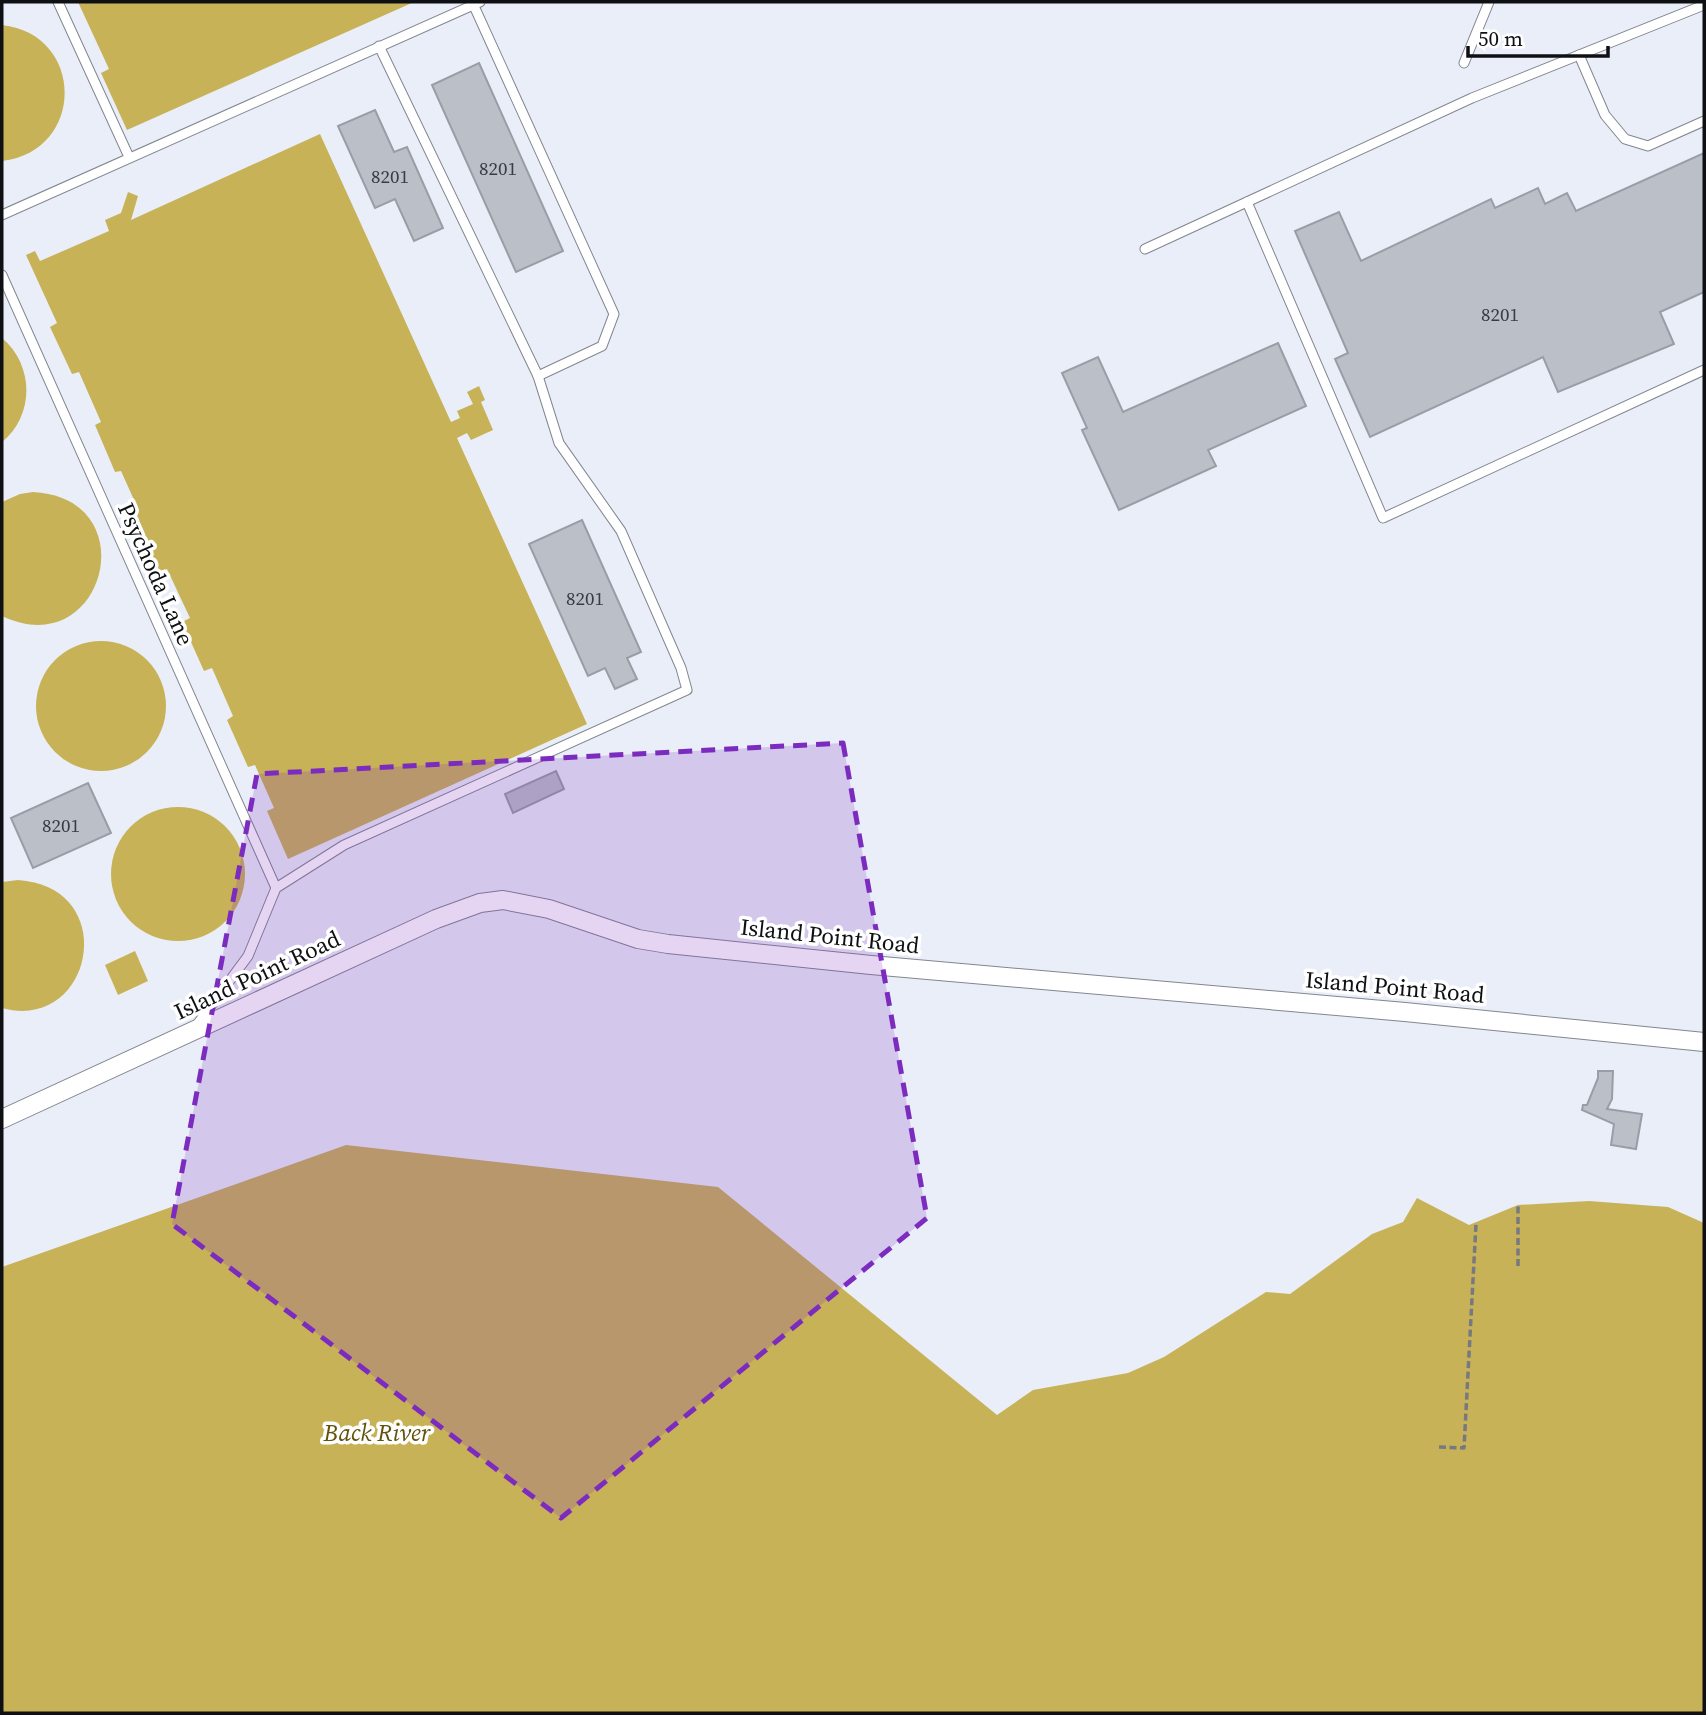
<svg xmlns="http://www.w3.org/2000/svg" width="1706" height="1715" font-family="'Source Serif 4',serif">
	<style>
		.water { fill: #c8b258 }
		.building { fill: #bbbfc8; stroke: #999da6; stroke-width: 2 }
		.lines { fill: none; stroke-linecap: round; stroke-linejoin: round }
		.lane-casing { stroke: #82868f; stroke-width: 11 }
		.street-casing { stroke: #82868f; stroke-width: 20 }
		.path { stroke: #767980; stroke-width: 3.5; stroke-dasharray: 7 3.5; stroke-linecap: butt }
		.lane { stroke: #fff; stroke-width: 9 }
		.street { stroke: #fff; stroke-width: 18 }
		.marked { fill: #7b2cbf; fill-opacity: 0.2; stroke: #7b2cbf; stroke-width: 5; stroke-dasharray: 14 9; stroke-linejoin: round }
		.labels { text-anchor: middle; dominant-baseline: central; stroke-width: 7; stroke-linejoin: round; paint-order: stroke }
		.number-label { font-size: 19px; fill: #393c40 }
		.street-label { font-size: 23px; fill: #0e1013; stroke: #fff }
		.water-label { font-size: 24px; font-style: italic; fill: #62530c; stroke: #fff }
	</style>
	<rect width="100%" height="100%" fill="#e9eef8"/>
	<g class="water">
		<polygon points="78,2 414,2 127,130 101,73 109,69"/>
		<path d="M2,25c83,9 84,126 0,136z"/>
		<polygon points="320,134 451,422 460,418 457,411 473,404 467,392 479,386 485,400 481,402 493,430 471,440 467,433 457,438 587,724 288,859 267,811 274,808 255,765 248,767 227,720 233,716 212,668 204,671 182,622 190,618 167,569 159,572 133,514 139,511 121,471 115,472 95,425 101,422 79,372 72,374 50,327 57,323 26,255 35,251 40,261 109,231 105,220 121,213 128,192 138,196 131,220"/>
		<path d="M2,338c32,27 33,77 0,104z"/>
		<path d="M33,492c115,6 71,173 -31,124v-114l18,-8z"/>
		<circle cx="101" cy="706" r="65"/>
		<circle cx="178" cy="874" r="67"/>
		<path d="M18,880c104,7 75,153 -16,128v-126z"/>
		<polygon points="135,951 148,981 118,995 105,965"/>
		<polygon points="346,1145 718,1187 997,1415 1033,1390 1128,1373 1164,1357 1266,1292 1290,1294 1372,1234 1403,1222 1417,1198 1469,1225 1518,1205 1589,1201 1668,1207 1704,1223 1704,1713 2,1713 2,1267"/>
	</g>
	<g class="building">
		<polygon points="479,63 563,251 516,272 432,85"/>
		<polygon points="375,110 394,152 407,147 443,228 414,241 395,199 375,208 338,126"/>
		<polygon points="1704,153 1704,292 1660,312 1674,344 1558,392 1543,357 1370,437 1335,359 1348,353 1295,231 1339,212 1361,261 1491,199 1495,208 1538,188 1545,204 1567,193 1576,211"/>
		<polygon points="1278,343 1306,406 1208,450 1216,466 1119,510 1082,430 1087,428 1062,373 1098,357 1123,412"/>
		<polygon points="582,520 641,652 627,658 637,679 615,689 605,668 588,676 529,544"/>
		<polygon points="556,771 564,789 513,813 505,794"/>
		<polygon points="88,783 111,833 33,868 11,818"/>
		<polygon points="1598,1071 1613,1071 1612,1099 1607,1109 1642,1114 1636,1149 1611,1145 1614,1124 1582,1110 1583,1105 1587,1105 1598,1078"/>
	</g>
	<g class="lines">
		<defs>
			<g id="lane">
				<polyline points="58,2 129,157"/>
				<polyline points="474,6 614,314 602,346 538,376"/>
				<polyline points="1579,55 1605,115 1625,139 1648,146 1704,121"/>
				<polyline points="1464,63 1489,2"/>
				<polyline points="1247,202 1383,518 1704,370"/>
				<polyline points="2,215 480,2"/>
				<polyline points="1145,249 1472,98 1704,5"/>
				<polyline points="2,275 276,888"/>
				<polyline points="196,1026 248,956 276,888 344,845 687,690 681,668 621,531 559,443 538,376 379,46"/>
			</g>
			<polyline id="street" points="2,1119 436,919 480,903 503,900 549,909 638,939 668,944 871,965 1405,1012 1704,1042"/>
		</defs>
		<use href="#lane" class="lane-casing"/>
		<use href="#street" class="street-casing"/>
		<g class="path">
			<polyline points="1518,1266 1518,1205"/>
			<polyline points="1439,1447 1464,1448 1476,1224"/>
		</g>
		<use href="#lane" class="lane"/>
		<use href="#street" class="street"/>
	</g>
	<path class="marked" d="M843,743l84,475 -366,300 -389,-294 85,-450z"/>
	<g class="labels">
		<g class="number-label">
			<text x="498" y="168">8201</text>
			<text x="390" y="176">8201</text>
			<text x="1500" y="314">8201</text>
			<text x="585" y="598">8201</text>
			<text x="61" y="825">8201</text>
		</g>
		<g class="street-label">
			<text transform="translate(156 574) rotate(66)">Psychoda Lane</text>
			<text transform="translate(830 936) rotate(6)">Island Point Road</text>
			<text transform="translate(257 975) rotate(-25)">Island Point Road</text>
			<text transform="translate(1395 987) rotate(5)">Island Point Road</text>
		</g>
		<g class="water-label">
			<text x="377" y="1432">Back River</text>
		</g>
	</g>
	<rect width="1706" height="1715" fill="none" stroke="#0e1013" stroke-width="7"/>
	<path d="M1468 46v10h140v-10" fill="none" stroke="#0e1013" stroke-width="3.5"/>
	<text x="1478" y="46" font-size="21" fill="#0e1013" stroke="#ffffff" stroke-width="5" paint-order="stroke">50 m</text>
</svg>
